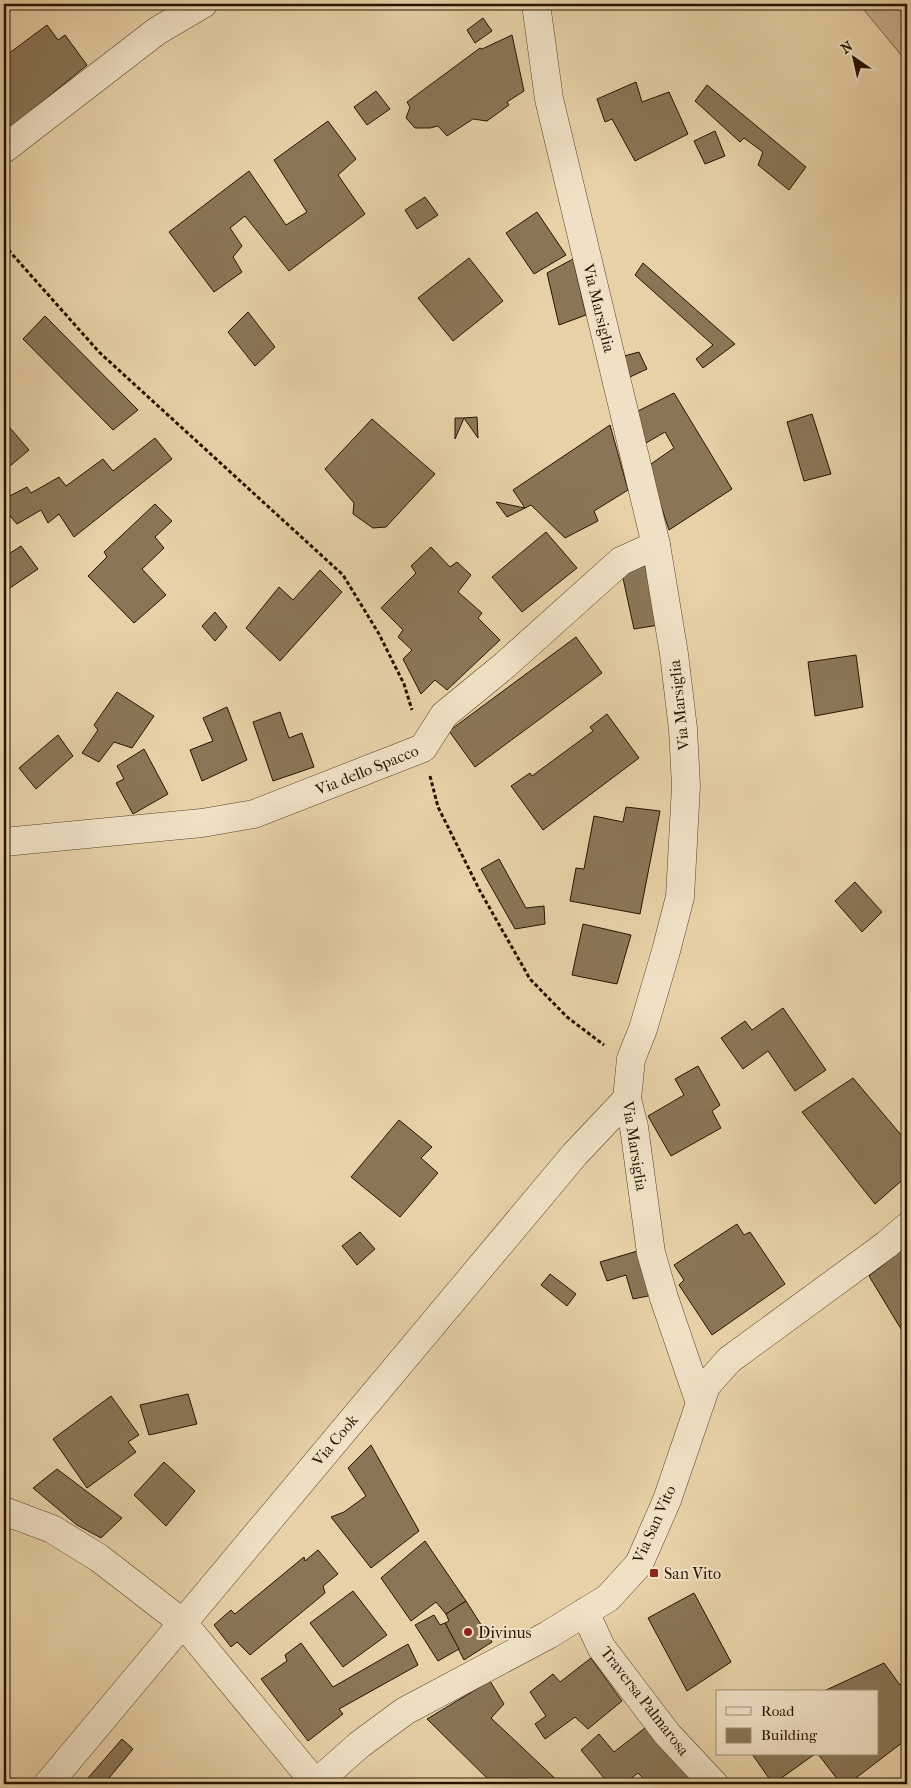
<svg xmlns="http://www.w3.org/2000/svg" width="911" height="1788" font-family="'IM FELL French Canon',serif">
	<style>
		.green { fill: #c7b18b; stroke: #766246 }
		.building { fill: #8a7657; stroke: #251400 }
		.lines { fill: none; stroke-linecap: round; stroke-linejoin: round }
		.minor-casing { stroke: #56432a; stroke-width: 29 }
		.path { stroke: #251400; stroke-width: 3; stroke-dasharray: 4 2.5; stroke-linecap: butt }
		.minor { stroke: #f0e1c6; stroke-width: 28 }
		.poi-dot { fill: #8f2418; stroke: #f0e1c6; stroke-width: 2 }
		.labels { text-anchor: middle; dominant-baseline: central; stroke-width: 4; stroke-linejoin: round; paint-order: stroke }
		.street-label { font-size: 16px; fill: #251400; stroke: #f0e1c6 }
		.poi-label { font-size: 16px; fill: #251400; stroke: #f0e1c6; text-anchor: start }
	</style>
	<rect width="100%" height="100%" fill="#e8d1a7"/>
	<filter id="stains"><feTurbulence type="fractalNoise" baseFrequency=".004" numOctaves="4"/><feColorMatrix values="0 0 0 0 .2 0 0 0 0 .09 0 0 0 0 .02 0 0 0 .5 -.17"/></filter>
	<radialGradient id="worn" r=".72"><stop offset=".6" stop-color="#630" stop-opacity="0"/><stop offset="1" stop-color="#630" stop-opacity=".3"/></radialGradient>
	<polygon class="green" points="859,4 907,4 907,62"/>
	<g class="building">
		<polygon points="483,18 492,31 475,43 467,30"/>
		<polygon points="47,25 58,40 65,35 87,65 4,133 4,57"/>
		<polygon points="512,35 524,91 507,102 509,105 487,121 473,119 447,136 438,126 430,128 415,128 406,118 410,107 407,102 480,48 482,49"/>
		<polygon points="636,82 642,102 669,92 688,134 635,161 612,119 605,122 597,99"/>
		<polygon points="707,85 806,167 789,190 758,165 763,152 744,138 740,142 695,101"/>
		<polygon points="376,91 390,109 367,125 354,107"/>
		<polygon points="328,121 356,159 338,175 365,214 289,271 245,216 230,228 242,246 233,257 242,272 214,292 169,232 249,171 286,225 307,212 274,160"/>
		<polygon points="715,131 725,156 705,164 694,141"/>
		<polygon points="425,197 438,215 417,229 405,210"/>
		<polygon points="537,212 566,255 534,274 506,233"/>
		<polygon points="469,258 503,301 453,341 418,298"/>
		<polygon points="573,259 586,315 559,325 547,273"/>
		<polygon points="643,263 735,344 703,368 696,359 713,345 635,275"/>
		<polygon points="248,312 275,347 255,366 228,332"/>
		<polygon points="45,316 138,410 113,430 23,339"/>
		<polygon points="639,352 647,369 630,377 624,356"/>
		<polygon points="674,393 732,489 669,530 648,466 674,448 665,432 646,443 636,412"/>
		<polygon points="812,414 831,474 804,481 787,422"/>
		<polygon points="477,417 478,438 464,418"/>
		<polygon points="455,418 464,418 455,439"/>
		<polygon points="372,419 435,474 386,527 373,528 353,514 354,503 325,469"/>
		<polygon points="4,421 29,450 4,471"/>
		<polygon points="610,425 628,490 594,511 598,521 565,538 531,505 525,508 513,490"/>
		<polygon points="155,438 172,459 74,537 59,514 48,523 41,510 17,524 4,509 4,499 27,487 31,493 59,477 66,486 103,459 113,471"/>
		<polygon points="496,502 525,508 507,517"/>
		<polygon points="155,504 172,521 155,537 164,548 142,569 166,595 134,623 88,576 107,557 104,552"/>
		<polygon points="546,532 577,568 522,612 492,577"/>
		<polygon points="21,546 38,569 4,592 4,557"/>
		<polygon points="431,547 450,567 457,562 471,575 458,592 482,613 478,618 500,640 447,690 435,680 421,694 403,659 412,650 398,637 403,630 381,608 416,573 411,566"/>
		<polygon points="643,558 659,625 634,629 621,569"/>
		<polygon points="320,570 342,592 280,661 246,628 279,587 293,600"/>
		<polygon points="215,612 227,627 215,641 202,626"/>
		<polygon points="576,637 602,673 475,767 449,731"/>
		<polygon points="856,655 863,707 815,716 808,662"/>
		<polygon points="117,692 154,716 132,748 114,742 99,762 82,753 98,730 94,725"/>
		<polygon points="227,707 247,760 202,781 190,750 213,741 203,718"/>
		<polygon points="280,712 289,738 302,733 314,767 273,781 253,722"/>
		<polygon points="607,714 639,758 543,830 511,786 530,773 532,776 593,731 590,727"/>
		<polygon points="58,735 73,756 36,789 19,768"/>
		<polygon points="144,749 168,794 133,814 116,783 124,779 117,766"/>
		<polygon points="626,807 660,811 640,914 570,901 576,868 584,869 594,816 623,822"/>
		<polygon points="499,859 526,908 544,906 545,924 515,929 481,869"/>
		<polygon points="855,882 882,912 862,932 835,901"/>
		<polygon points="583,924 631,935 617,984 572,975"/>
		<polygon points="783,1008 826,1070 795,1091 768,1051 743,1069 721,1038 745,1021 752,1030"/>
		<polygon points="698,1066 720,1105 712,1111 721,1128 671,1156 648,1116 684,1095 675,1079"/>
		<polygon points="853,1078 907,1142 907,1176 875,1204 802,1112"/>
		<polygon points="399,1120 432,1147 421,1158 438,1173 400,1217 351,1177"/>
		<polygon points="737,1224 744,1235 750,1232 785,1284 712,1335 679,1285 684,1280 674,1265"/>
		<polygon points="360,1232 375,1249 357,1265 342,1246"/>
		<polygon points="907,1246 907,1339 869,1276"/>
		<polygon points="641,1250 653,1295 633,1299 626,1275 607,1281 600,1262"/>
		<polygon points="550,1274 576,1294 567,1306 541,1285"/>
		<polygon points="188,1394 197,1424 149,1435 140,1405"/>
		<polygon points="111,1396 139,1435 128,1442 136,1452 87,1488 53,1439"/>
		<polygon points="371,1445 419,1531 371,1568 331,1517 344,1512 366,1496 348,1468"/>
		<polygon points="164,1462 195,1491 166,1526 134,1495"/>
		<polygon points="57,1469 122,1518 101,1538 77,1525 33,1488"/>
		<polygon points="425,1541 466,1601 446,1614 436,1602 411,1621 381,1578"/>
		<polygon points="318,1550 338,1574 323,1586 325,1593 250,1655 237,1642 231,1647 214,1625 231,1610 235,1614 304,1557 305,1561"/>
		<polygon points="353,1591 387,1635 343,1667 310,1623"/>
		<polygon points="694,1593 731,1662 687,1691 648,1618"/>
		<polygon points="466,1601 492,1642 464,1660 445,1623 449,1621 446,1614"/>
		<polygon points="434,1615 440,1625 445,1623 459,1649 438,1661 415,1625"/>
		<polygon points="301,1643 333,1687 408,1644 418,1665 339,1709 343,1714 308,1741 261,1679 287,1661 285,1655"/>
		<polygon points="591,1658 622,1701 588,1729 575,1717 545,1739 535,1724 546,1716 530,1692 553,1674 560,1682"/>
		<polygon points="884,1663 900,1685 907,1680 907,1739 848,1784 841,1784 818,1754 877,1754 877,1692 822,1692"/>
		<polygon points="490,1681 504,1704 491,1718 561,1784 514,1784 507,1778 502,1784 493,1784 427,1719"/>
		<polygon points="645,1728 698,1784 649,1784 638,1773 624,1784 609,1784 581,1750 599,1734 614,1752"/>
		<polygon points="122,1739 133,1749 104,1784 96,1784 88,1778"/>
		<polygon points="752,1754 815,1754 773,1784"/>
	</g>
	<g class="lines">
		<defs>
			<g id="minor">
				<polyline points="536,4 549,99 656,545 674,654 683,729 686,786 680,897 666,951 643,1029 631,1059 627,1099 634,1127 651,1253 664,1298 700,1403"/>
				<polyline points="4,149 157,31 203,4"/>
				<polyline points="4,842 202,823 254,814 423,748 444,715 505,665 621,561 656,545"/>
				<polyline points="4,1511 52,1529 99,1558 183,1623 316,1784"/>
				<polyline points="585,1612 601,1647 668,1735 714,1784"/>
				<polyline points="48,1784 575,1154 627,1099"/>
				<polyline points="319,1784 323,1777 359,1745 405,1711 548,1635 608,1598 639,1564 667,1500 706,1386 729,1360 886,1245 907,1227"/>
			</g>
		</defs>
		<use href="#minor" class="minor-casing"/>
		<g class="path">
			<polyline points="4,245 99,352 343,575 379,634 404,684 412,710"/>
			<polyline points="430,776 438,807 480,891 530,979 567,1017 604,1045"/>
		</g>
		<use href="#minor" class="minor"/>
	</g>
	<g class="poi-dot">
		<rect x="649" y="1568" width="10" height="10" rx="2.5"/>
		<circle cx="468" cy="1632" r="5"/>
	</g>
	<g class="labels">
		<g class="street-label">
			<text transform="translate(599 308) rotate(76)">Via Marsiglia</text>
			<text transform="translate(679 705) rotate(-96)">Via Marsiglia</text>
			<text transform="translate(367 770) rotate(-22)">Via dello Spacco</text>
			<text transform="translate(635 1146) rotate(81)">Via Marsiglia</text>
			<text transform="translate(335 1440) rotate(-50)">Via Cook</text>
			<text transform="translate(654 1524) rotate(-66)">Via San Vito</text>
			<text transform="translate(645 1701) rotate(52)">Traversa Palmarosa</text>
		</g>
		<g class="poi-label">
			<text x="664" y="1573">San Vito</text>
			<text x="478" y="1632">Divinus</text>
		</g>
	</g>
	<rect width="911" height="1788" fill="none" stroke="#e8d1a7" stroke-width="20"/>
	<rect x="5" y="5" width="901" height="1778" fill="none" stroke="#251400" stroke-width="2.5"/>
	<rect x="10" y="10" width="891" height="1768" fill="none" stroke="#251400"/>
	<rect x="716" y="1690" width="162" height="65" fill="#f0e1c6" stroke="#9f8f77"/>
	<rect x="726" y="1707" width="25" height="8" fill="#f0e1c6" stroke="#9f8f77"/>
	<text x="761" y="1716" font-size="15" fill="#251400">Road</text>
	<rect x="726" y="1728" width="25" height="15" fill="#8a7657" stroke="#9f8f77"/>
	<text x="761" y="1740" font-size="15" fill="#251400">Building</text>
	<g transform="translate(854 58) rotate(326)" stroke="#f0e1c6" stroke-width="4" paint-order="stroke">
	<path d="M0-4L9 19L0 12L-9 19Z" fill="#251400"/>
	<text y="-8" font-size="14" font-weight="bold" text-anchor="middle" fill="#251400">N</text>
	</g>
	<rect width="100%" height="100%" filter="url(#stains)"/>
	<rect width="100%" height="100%" fill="url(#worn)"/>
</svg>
